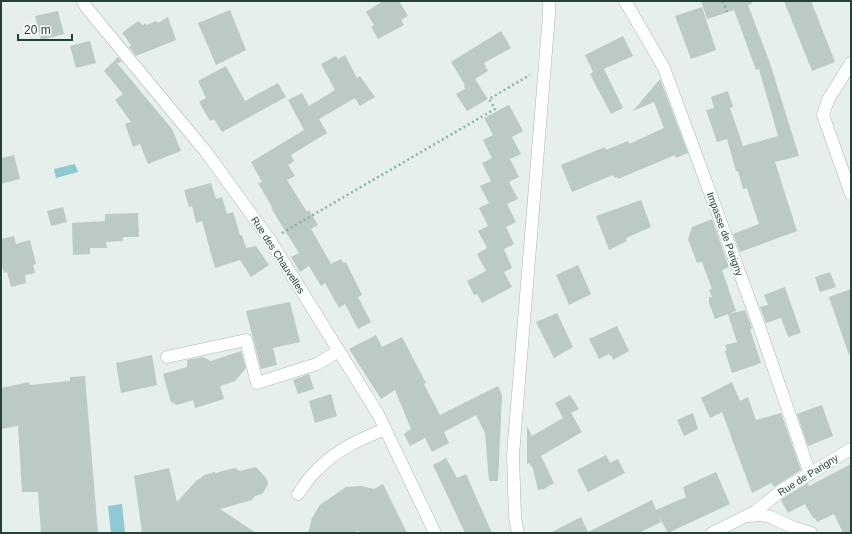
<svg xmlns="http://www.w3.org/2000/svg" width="852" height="534" font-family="Helvetica,sans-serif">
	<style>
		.water { fill: #8ec9d4 }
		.building { fill: #bbcac4 }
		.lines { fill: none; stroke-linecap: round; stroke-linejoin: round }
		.minor-casing { stroke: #a8b8b2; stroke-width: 13 }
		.path { stroke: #86b3a5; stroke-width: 2.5; stroke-dasharray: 2 3; stroke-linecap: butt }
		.minor { stroke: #fff; stroke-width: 12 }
		.labels { text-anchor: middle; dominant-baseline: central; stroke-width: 3.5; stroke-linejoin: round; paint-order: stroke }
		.street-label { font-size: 10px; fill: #24423a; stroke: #f7fbf9 }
	</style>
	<rect width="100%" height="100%" fill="#e6efeb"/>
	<g class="water">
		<polygon points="75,164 78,172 56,178 54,169"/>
		<polygon points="122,504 125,532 111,533 108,506"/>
	</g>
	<g class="building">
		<polygon points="383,1 399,1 408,16 401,20 404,25 378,39 371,27 374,25 366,12"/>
		<polygon points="701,1 751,1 752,4 748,5 770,63 799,156 775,162 797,231 740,252 733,234 759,224 747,188 743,189 738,171 736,171 727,139 717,142 706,110 714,108 711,97 728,91 733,107 730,108 743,146 778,136 759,69 756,70 734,10 707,19"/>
		<polygon points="784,1 811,1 835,62 812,71"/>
		<polygon points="702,7 716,50 691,59 675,16"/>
		<polygon points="230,10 246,50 216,65 198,23"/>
		<polygon points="58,11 64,34 41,40 35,16"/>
		<polygon points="168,17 176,40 136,56 129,47 131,45 122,33 138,21 143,25 145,23 147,25 156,21 158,23"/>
		<polygon points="501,31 511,48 484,63 488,71 475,79 488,99 467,111 456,94 465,89 464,86 465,85 451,62"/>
		<polygon points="623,36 633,56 604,69 623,108 611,114 590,74 593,72 585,55"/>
		<polygon points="90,41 96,63 76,68 70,46"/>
		<polygon points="345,55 357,78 360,76 375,97 360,106 355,98 319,119 327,133 291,155 294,161 288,165 295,176 287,180 307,212 309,210 318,225 311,229 331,264 341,259 344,263 346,262 362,295 358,297 371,322 358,329 345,304 339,308 325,283 321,286 309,266 300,272 291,257 299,253 271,208 272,207 258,183 262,182 251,162 304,130 288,100 302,93 309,106 335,90 321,64 336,56 338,59"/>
		<polygon points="118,57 122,62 117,63 172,129 181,151 148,164 140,144 133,147 125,124 131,122 115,100 123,94 104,71"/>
		<polygon points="226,66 245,101 278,83 286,97 222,132 214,119 210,121 199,102 206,98 198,81"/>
		<polygon points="660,79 688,153 676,158 675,155 618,179 618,177 615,178 613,175 572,192 561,165 605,147 606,150 628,141 629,144 664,128 654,102 633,111"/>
		<polygon points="509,105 523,131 512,137 521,154 510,159 519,177 509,182 518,199 507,204 516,222 506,227 514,244 504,249 512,268 504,272 512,287 482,303 477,294 474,295 467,281 486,271 477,254 487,248 478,231 488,226 479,208 489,203 480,186 491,181 482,163 492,158 483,140 493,135 484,118"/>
		<polygon points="14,155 20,179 1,184 1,158"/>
		<polygon points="211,183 216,199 222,197 227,214 233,212 240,235 242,235 246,248 256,246 269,265 251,277 240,260 215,268 202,221 196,223 192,206 189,207 184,190"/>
		<polygon points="641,200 651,227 626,238 627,241 609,250 596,216"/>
		<polygon points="63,207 67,222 51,226 47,211"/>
		<polygon points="138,213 139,237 123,237 123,241 106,242 107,248 90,248 90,254 73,255 72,223 105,221 105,214"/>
		<polygon points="712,219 729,267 722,270 736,311 715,319 709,303 709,297 712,297 709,290 712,289 702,262 697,263 688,239 692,227"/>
		<polygon points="14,236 16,244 30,240 36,264 33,265 35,273 25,275 26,283 11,287 7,272 4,273 1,263 1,239"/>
		<polygon points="578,265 591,294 569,305 556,275"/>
		<polygon points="830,272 836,287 820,292 815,277"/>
		<polygon points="785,287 801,333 788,337 781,318 766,323 760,307 768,305 764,295"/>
		<polygon points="851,289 851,354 849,355 829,297"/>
		<polygon points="290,302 300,342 273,348 277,365 261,369 246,311"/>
		<polygon points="745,310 752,328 750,329 761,363 732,373 725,351 727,350 725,345 737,342 728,314"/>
		<polygon points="557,313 573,347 554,358 536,322"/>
		<polygon points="617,326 629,351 613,360 611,355 610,356 609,354 599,359 589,339"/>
		<polygon points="376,335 382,347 402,337 426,383 424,384 440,415 498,386 502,395 498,481 489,481 485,433 476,415 444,432 449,443 432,452 425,438 410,446 404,434 411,429 395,390 381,399 349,349"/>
		<polygon points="241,351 246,368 235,381 220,386 224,399 195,408 193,400 177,405 171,402 163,374 187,367 187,360 203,357 211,361"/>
		<polygon points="152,355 157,385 121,393 116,363"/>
		<polygon points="309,374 314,389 298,394 293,380"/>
		<polygon points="85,376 98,533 41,533 38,492 22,492 18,426 1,429 1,388 29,382 30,385 70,381 70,377"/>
		<polygon points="732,382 740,401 748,397 756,420 781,413 801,470 774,487 771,483 752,493 722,412 710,418 701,398"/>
		<polygon points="331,394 337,416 315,423 309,401"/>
		<polygon points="570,395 579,409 571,413 582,432 541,456 554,483 542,490 541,489 538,490 533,469 529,463 527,464 527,426 532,436 563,418 555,403"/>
		<polygon points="822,405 833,436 808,446 797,414"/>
		<polygon points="693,413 698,429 684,436 677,420"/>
		<polygon points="606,455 610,463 618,459 625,473 588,492 577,470"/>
		<polygon points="446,458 457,478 466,474 492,533 465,533 433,465"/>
		<polygon points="851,464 851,533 843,533 834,514 817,522 815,518 813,518 805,504 788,513 781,500 786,496 808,483 809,486"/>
		<polygon points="256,467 267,479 268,485 262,494 255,496 252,500 220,509 256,533 142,533 134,476 169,468 177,502 197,480 201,478 204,475 215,472 215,473 235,468 240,471"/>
		<polygon points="716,472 730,504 668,533 659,517 661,522 639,533 550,533 581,517 588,532 652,500 656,510 686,497 683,487"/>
		<polygon points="383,484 407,533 369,533 356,531 354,533 308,533 312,518 320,505 346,487 361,486 374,489"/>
	</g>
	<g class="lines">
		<defs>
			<g id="minor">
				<polyline points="83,1 86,7 206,152 270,240 378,414 435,533"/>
				<polyline points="625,1 664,68 758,323 810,474"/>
				<polyline points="851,63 828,100 823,115 851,194"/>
				<polyline points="167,357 246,340 257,383 317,364 339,351"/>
				<path d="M298,494c6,-8 11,-17 19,-24 20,-21 42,-30 68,-41"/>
				<polyline points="748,516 760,515 771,517 792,527 811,533"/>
				<polyline points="518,533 515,517 513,455 549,15 549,1"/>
				<polyline points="712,533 756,511 782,490 851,449"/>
			</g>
		</defs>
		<use href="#minor" class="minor-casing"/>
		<g class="path">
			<polyline points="723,1 727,12"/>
			<polyline points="282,233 495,109 489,99 530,75"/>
		</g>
		<use href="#minor" class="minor"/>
	</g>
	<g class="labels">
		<g class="street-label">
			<text transform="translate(725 234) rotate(70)">Impasse de Parigny</text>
			<text transform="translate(278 255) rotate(57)">Rue des Chauvelles</text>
			<text transform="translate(808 475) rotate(-32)">Rue de Parigny</text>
		</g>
	</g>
	<rect width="852" height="534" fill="none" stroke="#24423a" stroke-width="4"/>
	<path d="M18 34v6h54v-6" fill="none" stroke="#24423a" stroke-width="2"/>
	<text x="24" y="34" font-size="12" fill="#24423a" stroke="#f7fbf9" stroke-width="3" paint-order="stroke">20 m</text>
</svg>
